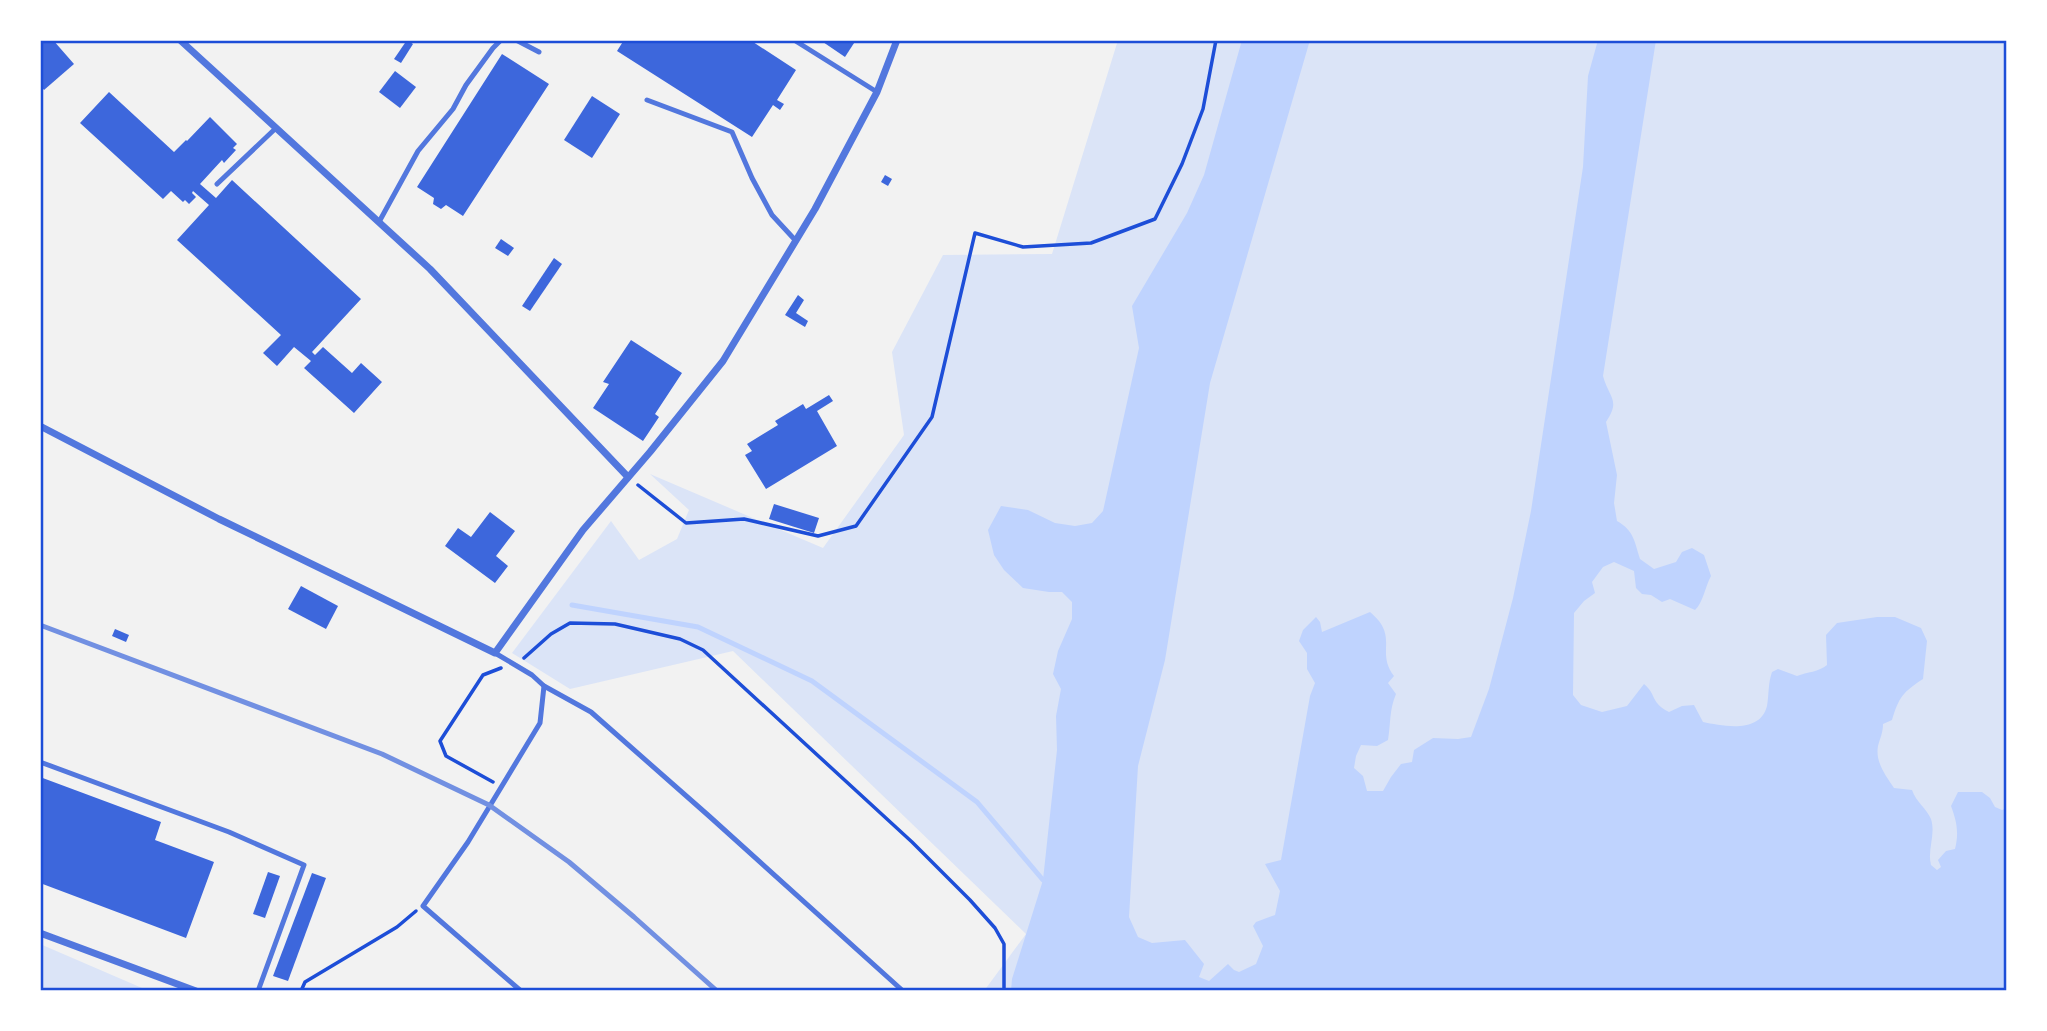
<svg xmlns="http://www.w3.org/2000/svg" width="2047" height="1031" font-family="Merriweather,serif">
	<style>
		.green { fill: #dbe4f7 }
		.water { fill: #bfd3fe }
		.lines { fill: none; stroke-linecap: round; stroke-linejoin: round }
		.stream { stroke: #bfd3fe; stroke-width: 5 }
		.building { fill: #3d67dc }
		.path { stroke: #1d4ed8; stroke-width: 3.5 }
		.service { stroke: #5277de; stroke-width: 5 }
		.minor { stroke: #5277de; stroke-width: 7 }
		.rail { stroke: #7290e2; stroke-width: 5 }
		.neatline { fill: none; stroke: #1d4ed8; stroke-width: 2.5 }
	</style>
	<rect width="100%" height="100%" fill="#f2f2f2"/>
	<g class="green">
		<polygon points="1118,40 2007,40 2007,991 984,991 1026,934 733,651 570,689 512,653 611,521 639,560 677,539 689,510 650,474 823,548 904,435 892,352 943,255 1052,254"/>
		<polygon points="40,944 149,991 40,991"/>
	</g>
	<path class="water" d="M1242,40h68l-100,343 -45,277 -27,106 -9,151 9,20 14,6 33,-3 19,24 -5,13 10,4 19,-17 6,6 5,2 17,-8 7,-18 -10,-20 3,-4 19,-7 5,-24 -15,-27 16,-4 29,-164 5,-13 -8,-14v-16l-8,-12 4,-11 13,-13 4,5 2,10 48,-20c30,25 5,39 24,64l-6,7 8,11c-7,17 -5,28 -8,46l-11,6 -16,-1 -5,11 -2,12 9,8 4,15h16l8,-14 10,-13 11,-2 2,-12 19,-12 25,1 13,-2 18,-48 24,-91 18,-87 52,-344 5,-91 10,-36h58l-53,336c6,22 18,24 3,46l11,53 -3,28 3,18c17,10 17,19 23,38l14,10 22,-7 6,-10 10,-4 12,7 7,21c-6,11 -8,27 -16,34l-25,-11 -8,3 -11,-7 -9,-1 -6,-6 -2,-17 -20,-9 -11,5 -11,15 3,11 -11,8 -10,12 -1,82 8,10 21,7 25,-6 17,-22c13,11 6,18 25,28l13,-6 12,-1 9,17c20,4 57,12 64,-16 2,-12 1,-23 5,-34l6,-3 19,7c10,-4 22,-4 30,-11l-1,-30 11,-12 40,-6h18l26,11 6,13 -4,38c-20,13 -24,18 -31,41l-9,4c0,9 -3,14 -5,22 -3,16 8,30 16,42l18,2c4,12 15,19 19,29 5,16 -4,31 0,46l6,5 4,-3 -3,-7 8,-9 9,-2c4,-16 2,-27 -4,-43l7,-14h24l8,6 5,9 7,3 5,-2v183h-996l1,-12 31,-99 14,-130 -1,-34 5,-27 -8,-15 5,-23 14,-32v-17l-10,-10h-13l-26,-4 -19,-18 -10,-15 -6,-25 13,-24 27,4 27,13 20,3 17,-3 11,-12 36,-163 -7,-42 55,-93 17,-38z"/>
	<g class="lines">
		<polyline class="stream" points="572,605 698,627 812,681 977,802 1043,880"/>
	</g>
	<g class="building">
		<polygon points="46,40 53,40 74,64 44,90 40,85 40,45"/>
		<polygon points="407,40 413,44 401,63 394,59"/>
		<polygon points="624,40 750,40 796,70 777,100 784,104 780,110 773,105 752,137 617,51"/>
		<polygon points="820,40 856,40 845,57"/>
		<polygon points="502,54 549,84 463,216 446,205 441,209 433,204 434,198 417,187"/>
		<polygon points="395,71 416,87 400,108 379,92"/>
		<polygon points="109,92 174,152 186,140 187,141 210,117 237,144 233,148 236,150 224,163 222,160 200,184 216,198 232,180 361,299 312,352 315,355 323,347 352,373 361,363 382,382 354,413 304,368 311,361 294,347 277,366 263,353 281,335 177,240 209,205 193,191 192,193 196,197 189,204 185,200 183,202 171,191 163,199 80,123"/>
		<polygon points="592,96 620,114 592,158 564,140"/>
		<polygon points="885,175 892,179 888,186 881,182"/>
		<polygon points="501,239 514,248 508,256 495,248"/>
		<polygon points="554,258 562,264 530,311 522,306"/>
		<polygon points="798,295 804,300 796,313 808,321 805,327 785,315"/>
		<polygon points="631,340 682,373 655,414 659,417 643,441 593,408 609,384 603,382"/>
		<polygon points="829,395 833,401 817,411 837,446 766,489 745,455 752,451 747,444 778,425 775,421 803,404 806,409"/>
		<polygon points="774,504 819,518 814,533 769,519"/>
		<polygon points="490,512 515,531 496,556 508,566 495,583 445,546 458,528 471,537"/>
		<polygon points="301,586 338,606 326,629 288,609"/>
		<polygon points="115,629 129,635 126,642 112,636"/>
		<polygon points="40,777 161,822 155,840 214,862 186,938 40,883"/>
		<polygon points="268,872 280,876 265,918 253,914"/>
		<polygon points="312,873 326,878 288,981 273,976"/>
	</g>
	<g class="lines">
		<g class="path">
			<polyline points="638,485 686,523 744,519 818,536 856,526 932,417 975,233 1023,247 1091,243 1155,219 1182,164 1203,109 1216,40"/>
			<polyline points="524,658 551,634 570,623 615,624 680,639 703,650 912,842 970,900 995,928 1004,944 1004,991"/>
			<polyline points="493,782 446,756 440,741 483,675 501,668"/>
			<polyline points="301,991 305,982 397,927 416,911"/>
		</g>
		<g class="service">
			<polyline points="516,40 539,52"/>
			<polyline points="794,40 877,92"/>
			<polyline points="647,100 732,132 752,178 772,215 796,241"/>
			<polyline points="217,184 276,128"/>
			<polyline points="379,222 418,151 453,109 466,85 493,48 501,40"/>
			<polyline points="495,653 532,675 544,686 591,712 709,816 903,991"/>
			<polyline points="40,762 229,832 304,865 258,991"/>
			<polyline points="521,991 423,906 468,842 540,723 544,686"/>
		</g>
		<g class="minor">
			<polyline points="180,40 430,269 628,477"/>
			<polyline points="40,426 219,519 495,653 583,530 650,452 723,361 815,209 877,92 897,40"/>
			<polyline points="40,933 196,991"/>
		</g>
		<polyline class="rail" points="40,625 382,754 489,805 569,862 634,917 717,991"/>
	</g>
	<rect width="2047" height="1031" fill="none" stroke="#ffffff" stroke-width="84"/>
	<rect x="42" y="42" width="1963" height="947" class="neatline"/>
</svg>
